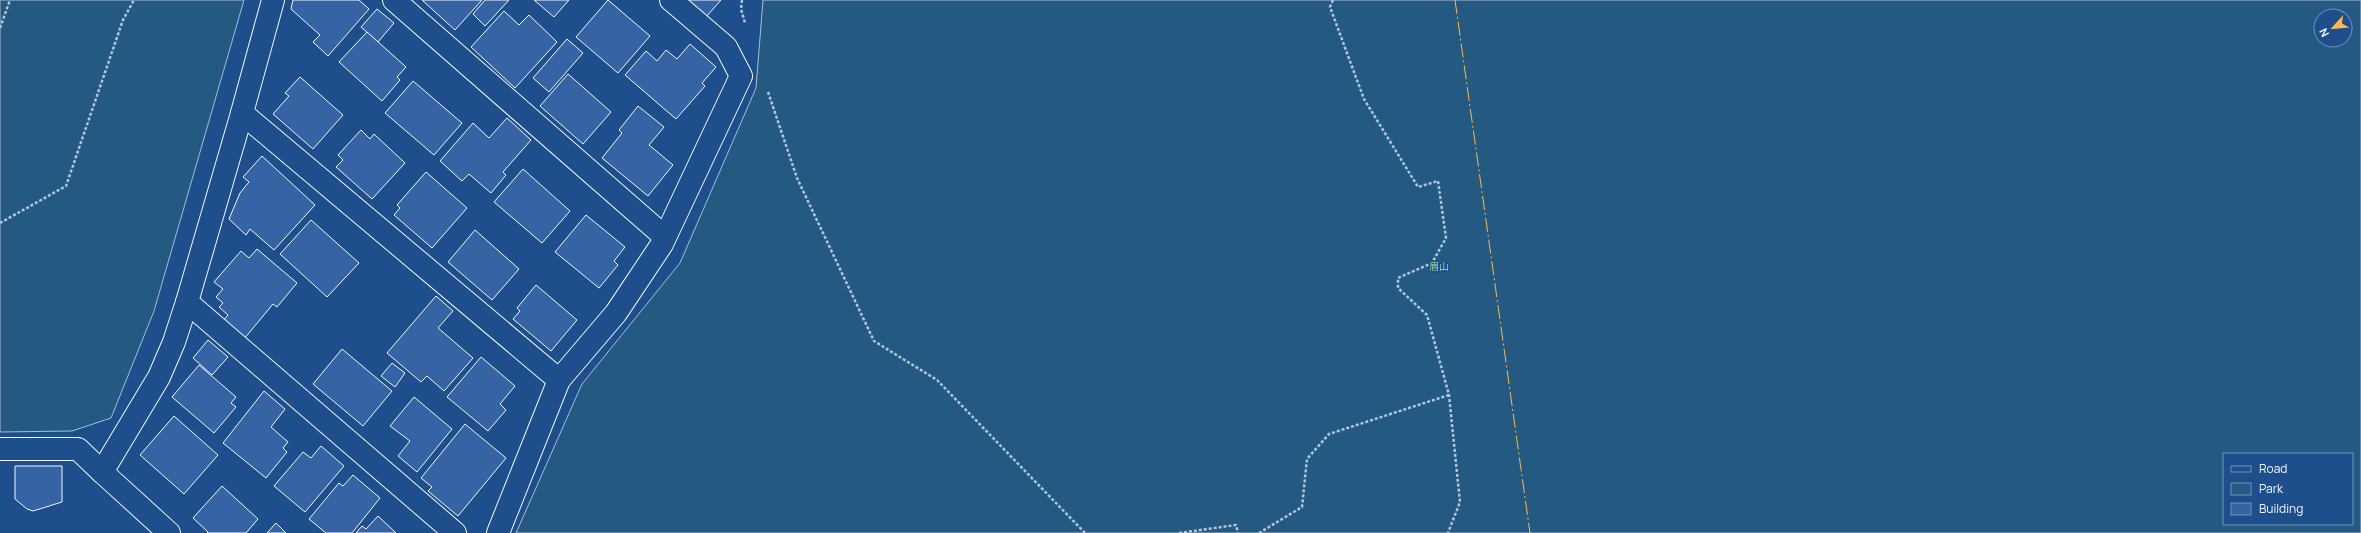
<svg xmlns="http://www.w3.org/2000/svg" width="2361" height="533" font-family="Manrope,'Noto Sans JP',sans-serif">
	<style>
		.green { fill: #245a82; stroke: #a8bbd7; fill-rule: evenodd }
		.building { fill: #3563a3; stroke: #f2f6ff }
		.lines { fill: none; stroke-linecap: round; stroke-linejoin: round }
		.minor-casing { stroke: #f2f6ff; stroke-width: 24 }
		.path { stroke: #b3c4dc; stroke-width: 2.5; stroke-dasharray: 3 2; stroke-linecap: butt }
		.minor { stroke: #1f4e8c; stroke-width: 22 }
		.power { stroke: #ffb74d; stroke-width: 1; stroke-dasharray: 14 3 2 3; stroke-linecap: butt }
		.labels { text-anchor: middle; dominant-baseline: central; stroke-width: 3; stroke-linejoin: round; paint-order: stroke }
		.park-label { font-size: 10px; fill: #97c8a6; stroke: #1f4e8c }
	</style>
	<rect width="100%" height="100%" fill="#1f4e8c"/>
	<g class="green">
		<polygon points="0,0 244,0 154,311 111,418 72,431 0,432"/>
		<path d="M763,0h1598v533h-1845l66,-149 98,-121 76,-175zM2321,16h24v24h-24zM2224,454h128v70h-128z"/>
	</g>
	<g class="building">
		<polygon points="293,0 359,0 369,9 328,56 313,42 320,35 291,9"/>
		<polygon points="422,0 482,0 455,30"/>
		<polygon points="485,0 509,0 485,26 473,14"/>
		<polygon points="534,0 569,0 554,17"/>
		<polygon points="608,0 650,36 618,73 576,37"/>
		<polygon points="686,0 721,0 706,17"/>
		<polygon points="377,9 394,23 378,42 361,27"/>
		<polygon points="504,11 519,25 529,15 557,42 515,88 471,47"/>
		<polygon points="367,32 406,67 397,77 400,80 382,101 339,62"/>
		<polygon points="567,39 583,53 549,92 533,78"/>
		<polygon points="690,44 716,67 702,83 705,86 676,119 625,75 646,51 657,61 666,50 677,59"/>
		<polygon points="568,74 611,112 583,144 540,106"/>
		<polygon points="300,77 343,115 313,149 273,114 289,96 285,93"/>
		<polygon points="413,81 462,123 434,155 385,113"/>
		<polygon points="638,106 664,127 649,145 673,165 648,196 602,158 622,133 619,130"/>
		<polygon points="507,118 531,140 503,172 506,175 491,193 469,174 462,181 440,161 473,123 489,138"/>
		<polygon points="361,130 370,139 374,134 405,163 372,199 336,167 343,160 338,155"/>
		<polygon points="262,156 315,205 274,250 250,229 246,235 229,219 240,193 249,182 243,177"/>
		<polygon points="523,169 570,211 542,243 494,202"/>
		<polygon points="426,172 467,208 432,248 394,215 400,208 397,205"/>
		<polygon points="586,215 625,247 614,261 618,265 599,288 555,252"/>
		<polygon points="311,220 359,263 327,297 280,254"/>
		<polygon points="475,230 519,269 492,300 448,262"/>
		<polygon points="257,249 297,283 277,307 273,304 244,339 223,321 228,315 219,307 223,303 216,297 223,289 214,282 241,251 249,258"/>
		<polygon points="536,285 577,320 551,351 513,319 520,311 517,308"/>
		<polygon points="436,296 453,311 438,328 473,358 444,391 427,376 421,382 387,353"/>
		<polygon points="208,340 228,357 212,375 193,358"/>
		<polygon points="342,349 392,391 363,426 313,384"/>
		<polygon points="481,357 515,386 500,404 506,410 488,431 447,397"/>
		<polygon points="392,363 405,373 395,387 381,376"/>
		<polygon points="199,365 236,397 231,403 236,407 214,433 172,397"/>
		<polygon points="264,391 285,409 271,427 288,442 283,448 287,452 266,478 223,443"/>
		<polygon points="414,397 452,429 417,472 398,456 410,441 390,426"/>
		<polygon points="174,416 218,455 184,494 140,455"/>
		<polygon points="465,424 506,458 458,516 428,491 432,487 421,478"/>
		<polygon points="321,446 344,466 305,512 274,486 303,452 311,458"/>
		<polygon points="15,466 62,466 62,502 33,511 27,509 15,499"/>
		<polygon points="353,475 380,498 352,533 326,533 309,519 339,483 343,486"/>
		<polygon points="222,486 258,519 246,533 207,533 208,532 193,518"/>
		<polygon points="378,516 396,533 356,533 362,526 366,529"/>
		<polygon points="276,523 286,533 267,533"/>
	</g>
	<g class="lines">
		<defs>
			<g id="minor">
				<polyline points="273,0 242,113 559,380"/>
				<polyline points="394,0 665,237"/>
				<polyline points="242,113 187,302 455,533"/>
				<polyline points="0,449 78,449 102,472"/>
				<polyline points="169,533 102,472 159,377 174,342 187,302"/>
				<polyline points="498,533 559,380 616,313 662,244 741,76 726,47 671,0"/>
			</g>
		</defs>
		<use href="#minor" class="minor-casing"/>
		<g class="path">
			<polyline points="742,0 741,9 745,23"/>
			<polyline points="1333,0 1330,7 1364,99 1418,187 1438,181 1446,238 1432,263 1398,278 1398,288 1427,315 1449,395 1460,502 1448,533"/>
			<polyline points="0,28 10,0"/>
			<polyline points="768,92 797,178 874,341 937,380 1085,533"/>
			<polyline points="0,223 66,186 123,20 134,0"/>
			<polyline points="1179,533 1236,525 1238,533"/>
			<polyline points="1259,533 1302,507 1307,459 1329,434 1449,395"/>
		</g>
		<use href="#minor" class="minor"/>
		<polyline class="power" points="1455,0 1530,533"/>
	</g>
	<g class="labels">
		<g class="park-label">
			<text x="1439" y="266">眉山</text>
		</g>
	</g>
	<rect x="2223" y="453" width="130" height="72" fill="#1f4e8c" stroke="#7391ba"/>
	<rect x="2231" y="466" width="20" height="6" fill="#1f4e8c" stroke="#7391ba"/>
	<text x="2259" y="473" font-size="12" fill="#f2f6ff">Road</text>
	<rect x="2231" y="483" width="20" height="12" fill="#245a82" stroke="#7391ba"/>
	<text x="2259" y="493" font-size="12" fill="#f2f6ff">Park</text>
	<rect x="2231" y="503" width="20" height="12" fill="#3563a3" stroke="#7391ba"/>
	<text x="2259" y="513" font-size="12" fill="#f2f6ff">Building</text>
	<g transform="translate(2333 28) rotate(243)"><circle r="19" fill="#1f4e8c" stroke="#7391ba"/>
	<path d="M0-3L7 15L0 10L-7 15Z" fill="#ffb74d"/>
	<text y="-6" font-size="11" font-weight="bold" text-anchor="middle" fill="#f2f6ff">N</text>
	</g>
</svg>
